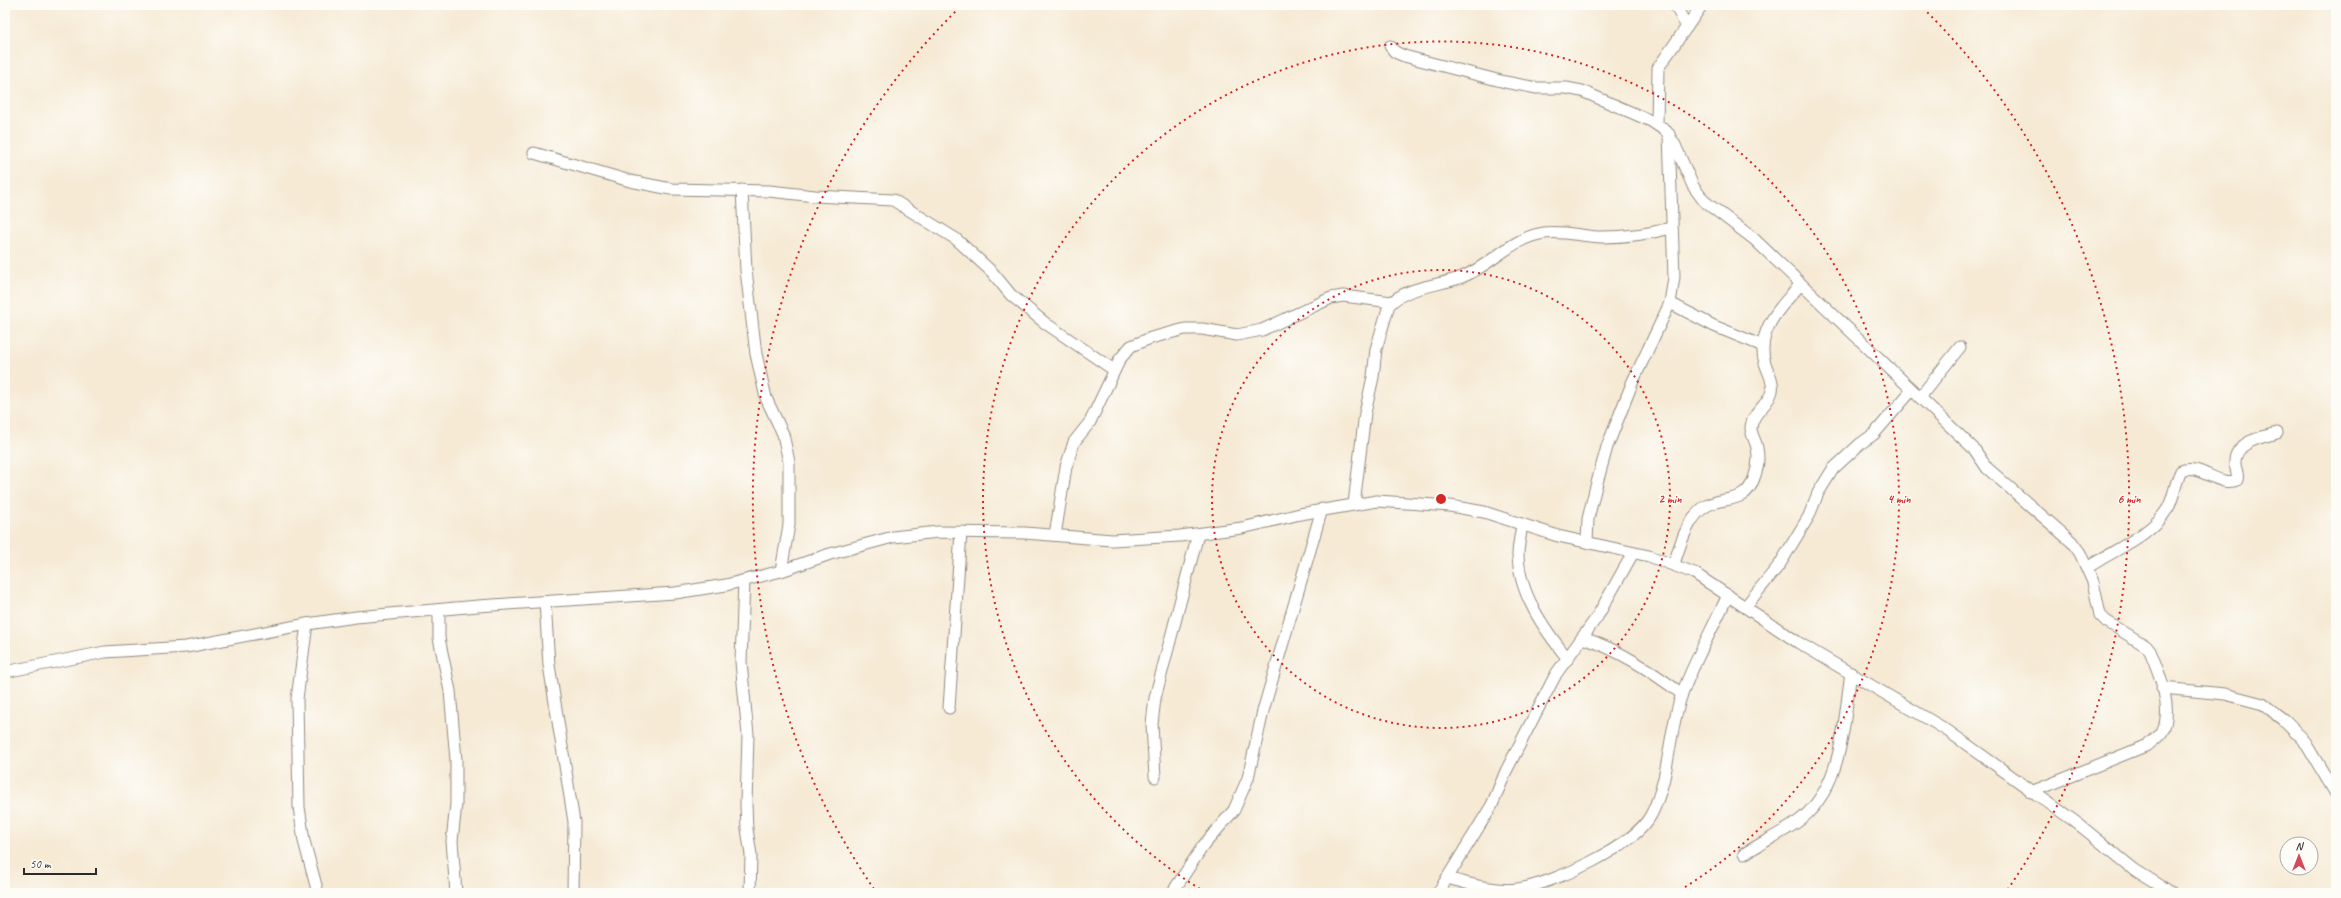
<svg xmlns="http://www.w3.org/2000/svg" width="2341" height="898" font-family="Caveat,sans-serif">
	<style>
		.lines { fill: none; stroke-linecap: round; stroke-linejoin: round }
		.street-casing { stroke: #908a80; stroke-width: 13 }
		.street { stroke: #fff; stroke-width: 11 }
		.ring { fill: none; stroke: #d62828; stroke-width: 2; stroke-dasharray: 2 4 }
		.centre { fill: #d62828; stroke: #fdfcf7; stroke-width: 2 }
		.ring-label { font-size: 12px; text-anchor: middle; font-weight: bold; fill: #d62828; stroke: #fdfcf7; stroke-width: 3; stroke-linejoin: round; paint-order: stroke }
	</style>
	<rect width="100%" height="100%" fill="#fdfcf7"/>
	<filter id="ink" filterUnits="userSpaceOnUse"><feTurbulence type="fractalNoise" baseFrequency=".025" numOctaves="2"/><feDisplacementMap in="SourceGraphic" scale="8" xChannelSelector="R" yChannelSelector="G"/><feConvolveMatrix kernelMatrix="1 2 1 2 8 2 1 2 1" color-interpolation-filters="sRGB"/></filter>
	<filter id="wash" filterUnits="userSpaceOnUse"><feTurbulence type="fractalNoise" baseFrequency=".012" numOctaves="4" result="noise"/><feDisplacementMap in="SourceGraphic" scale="16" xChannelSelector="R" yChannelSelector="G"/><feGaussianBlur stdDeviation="0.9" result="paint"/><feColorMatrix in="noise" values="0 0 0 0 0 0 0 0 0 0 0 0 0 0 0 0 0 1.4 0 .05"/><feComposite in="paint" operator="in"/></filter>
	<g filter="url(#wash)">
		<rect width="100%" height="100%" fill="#f6ead5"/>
	</g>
	<g filter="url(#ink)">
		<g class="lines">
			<defs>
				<g id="street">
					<polyline points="1675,5 1687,27"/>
					<path d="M1390,46l5,6 9,4 101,26 32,6h29l16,3 69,30 15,10 9,14 18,41 11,15 50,38 220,210 13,19 85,74 8,11 13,29 7,33 6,6 40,25 4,5c9,21 24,58 12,81 -3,5 -10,9 -14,13l-117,47"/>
					<polyline points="1657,124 1658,68 1702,5"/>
					<polyline points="534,153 630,181 671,189 769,191 815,196 893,200 956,239 992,272 1011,295 1045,323 1114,370"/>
					<polyline points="742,190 746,270 756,354 766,398 783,434 789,462 789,525 781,571"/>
					<polyline points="1670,303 1714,326 1763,346"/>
					<polyline points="1920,397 1960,347"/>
					<path d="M1354,504l11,-91 8,-36 3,-28 13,-44c17,-19 50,-19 73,-28 30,-12 49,-39 82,-44 19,-3 39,4 58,4 23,0 47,-3 69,-9"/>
					<path d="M1522,524c-1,10 -4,21 -4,31 1,39 26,74 50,104"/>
					<polyline points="1055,535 1066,467 1074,442 1090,422 1120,359 1131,346 1151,338 1185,329 1202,329 1237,335 1262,330 1331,298 1343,296 1392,302"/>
					<polyline points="1587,542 1588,519 1595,490 1607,447 1633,381 1670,303 1674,277 1669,134"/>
					<path d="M1674,564c6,-19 14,-49 34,-59 18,-9 38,-1 46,-27 4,-10 5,-20 3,-30 -1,-7 -6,-13 -6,-20 1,-16 18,-23 21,-37 2,-11 -4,-18 -7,-28 -10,-32 17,-58 36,-79"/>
					<path d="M2087,568c26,-18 64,-32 81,-60 6,-11 7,-25 13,-37 19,-8 38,17 56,9 2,-7 -2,-10 -2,-17 -1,-21 27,-26 42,-30"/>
					<polyline points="744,581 741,662 748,735 746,804 747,829 751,855 750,893"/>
					<polyline points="545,602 549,665 574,822 573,893"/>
					<polyline points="1745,607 1780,564 1809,516 1818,493 1833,469 1860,444 1874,434 1912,390"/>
					<polyline points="439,610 439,638 450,691 456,760 456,804 452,841 456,893"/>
					<polyline points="307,624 297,699 299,807 304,841 318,893"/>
					<path d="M1583,638c37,12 68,33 99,56"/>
					<polyline points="5,672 105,652 186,647 307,624 356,617 478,606 675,593 726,585 781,571 830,554 893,537 938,532 1025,533 1112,540 1180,536 1242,528 1300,514 1377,501 1450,506 1484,512 1558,536 1649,556 1694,573 1799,643 1945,729 2077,823 2135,870 2172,893"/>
					<polyline points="2162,688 2225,694 2263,704 2284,720 2303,739 2336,794"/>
					<polyline points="949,708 961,532"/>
					<polyline points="1155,777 1152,724 1155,698 1198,534"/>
					<path d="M1744,854c17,-11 36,-20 52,-31 47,-33 47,-98 55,-150"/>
					<path d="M1447,878c23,6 47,14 71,11 35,-5 117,-43 133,-74 19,-37 17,-80 30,-118 12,-34 32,-69 47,-102"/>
					<polyline points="1172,893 1203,846 1234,810 1248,778 1263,711 1322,509"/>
					<polyline points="1438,893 1492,805 1506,771 1556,674 1597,617 1633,553"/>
				</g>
			</defs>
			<use href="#street" class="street-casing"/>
			<use href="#street" class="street"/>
		</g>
	</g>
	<g class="ring">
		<circle cx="1441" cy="499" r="229"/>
		<path d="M1205 892A458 458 0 1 1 1677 892"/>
		<path d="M874 889A688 688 0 0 1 959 8M1923 8A688 688 0 0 1 2008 889"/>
	</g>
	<circle cx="1441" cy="499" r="6" class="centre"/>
	<g class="ring-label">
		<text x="1670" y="503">2 min</text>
		<text x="1899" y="503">4 min</text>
		<text x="2129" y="503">6 min</text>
	</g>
	<rect width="2341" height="898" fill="none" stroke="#fdfcf7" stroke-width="20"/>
	<g transform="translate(2299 856)"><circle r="19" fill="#fdfcf7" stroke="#a9a8a5"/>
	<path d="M0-3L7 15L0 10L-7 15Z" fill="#d1495b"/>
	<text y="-6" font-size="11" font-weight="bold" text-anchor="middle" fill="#2b2b2b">N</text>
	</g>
	<path d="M24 868v6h72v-6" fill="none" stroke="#2b2b2b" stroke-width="2"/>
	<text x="30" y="868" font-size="12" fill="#2b2b2b" stroke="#fdfcf7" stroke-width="3" paint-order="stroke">50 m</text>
</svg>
